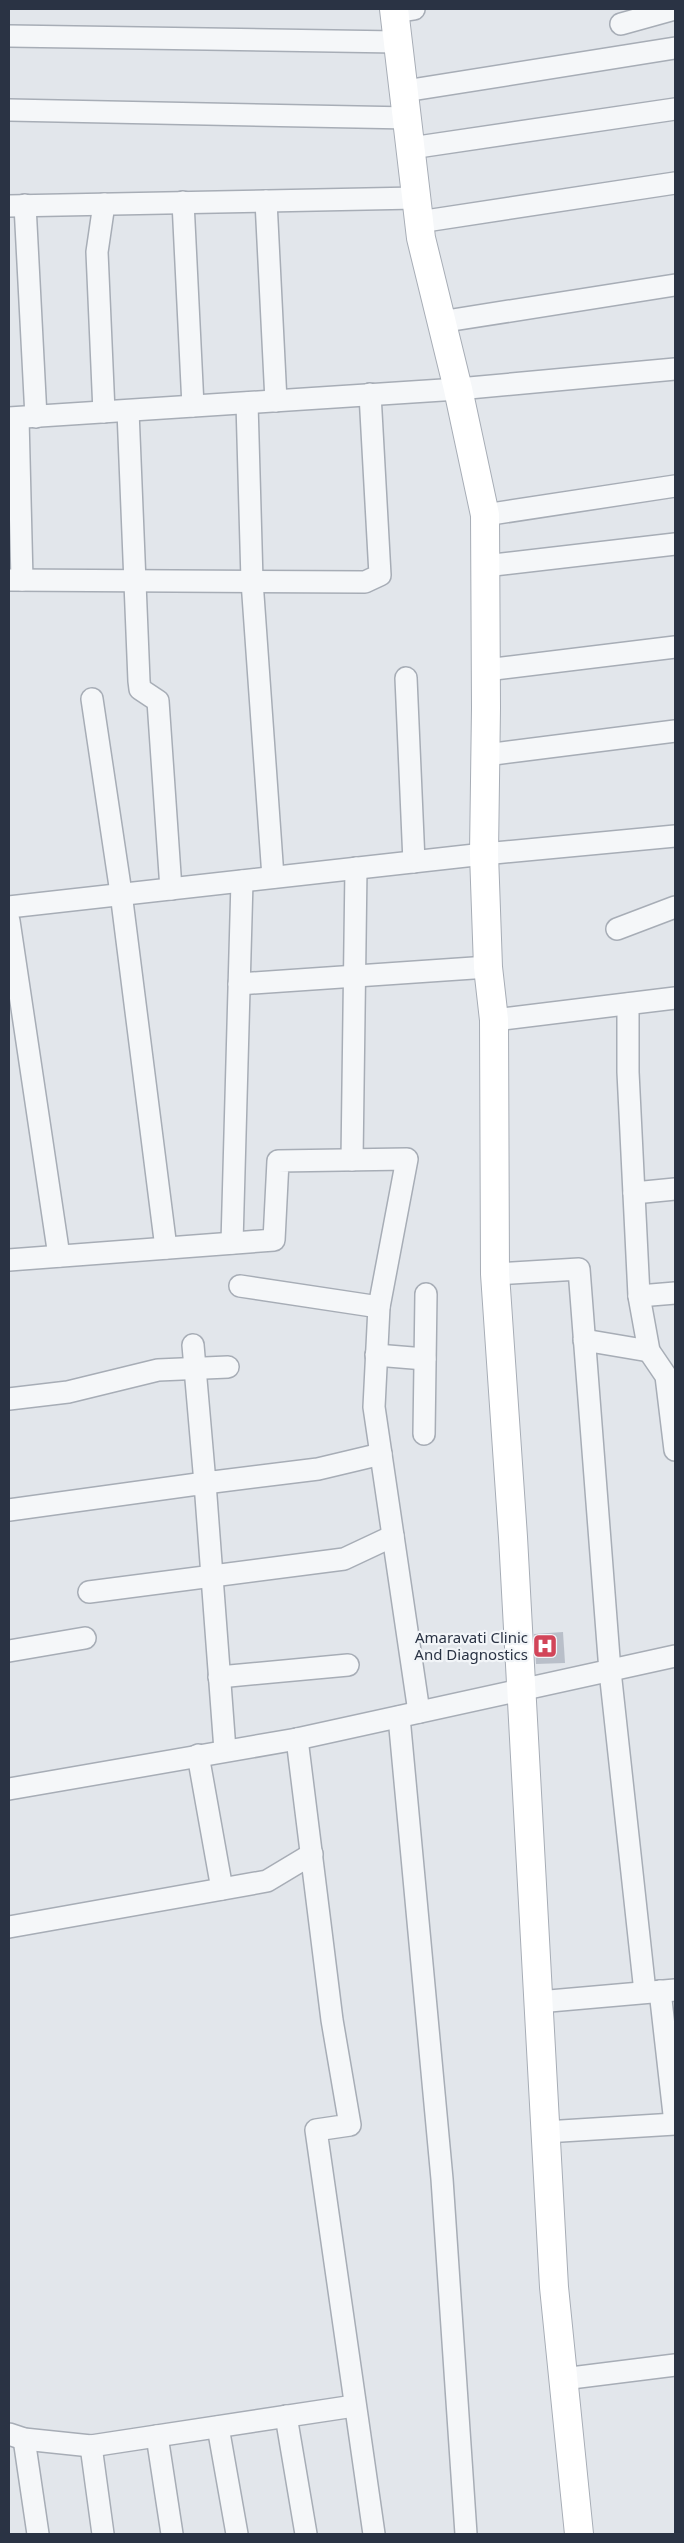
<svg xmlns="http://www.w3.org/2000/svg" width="684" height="2543" font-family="'Noto Sans',sans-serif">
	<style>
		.building { fill: #b9bfc9 }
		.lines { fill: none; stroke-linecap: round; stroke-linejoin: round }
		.street-casing { stroke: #a7adb6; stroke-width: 24 }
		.secondary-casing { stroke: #a7adb6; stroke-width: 30 }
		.street { stroke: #f5f7f9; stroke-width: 21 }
		.secondary { stroke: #fff; stroke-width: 28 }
		.labels { text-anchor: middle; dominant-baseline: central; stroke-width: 4.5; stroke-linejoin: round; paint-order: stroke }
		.poi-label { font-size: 15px; fill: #2a3344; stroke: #f2f5f8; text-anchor: end }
	</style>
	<rect width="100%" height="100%" fill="#e2e6eb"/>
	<polygon class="building" points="563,1632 565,1663 536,1664 534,1634"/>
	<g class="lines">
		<defs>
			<g id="street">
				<polyline points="395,12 414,9"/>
				<polyline points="621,24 675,9"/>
				<polyline points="9,36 397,42"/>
				<polyline points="405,91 675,48"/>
				<polyline points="9,110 409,118"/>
				<polyline points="411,148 675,109"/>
				<polyline points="266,201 276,401"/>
				<polyline points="183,202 193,406"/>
				<polyline points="104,204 97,252 104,412"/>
				<polyline points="25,205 36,417"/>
				<polyline points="9,206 416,198"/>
				<polyline points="419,222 675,183"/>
				<polyline points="440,322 675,285"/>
				<polyline points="247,403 252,581 273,877"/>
				<polyline points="128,411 139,681 140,689 158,701 171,889"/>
				<polyline points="9,418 458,389 675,369"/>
				<polyline points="18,418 22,580"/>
				<polyline points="485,515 675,486"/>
				<polyline points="485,566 675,544"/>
				<polyline points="9,580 365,582 380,575 370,394"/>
				<polyline points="486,670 675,647"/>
				<polyline points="406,678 414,862"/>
				<polyline points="92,699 121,893 166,1248"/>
				<polyline points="486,755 675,731"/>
				<polyline points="9,907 484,854 675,836"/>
				<polyline points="9,921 59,1256"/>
				<polyline points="617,929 675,907"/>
				<polyline points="239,984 488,967"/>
				<polyline points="628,1004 628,1072 639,1296 649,1351 666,1376 675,1450"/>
				<polyline points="494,1020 675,998"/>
				<polyline points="352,1160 356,868"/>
				<polyline points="634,1193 675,1189"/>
				<polyline points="232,1243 242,881"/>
				<polyline points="9,1260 274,1240 278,1161 407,1159 379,1307 374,1407 419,1712"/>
				<polyline points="495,1274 579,1269 610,1671 645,1992"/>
				<polyline points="240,1286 379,1307"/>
				<polyline points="639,1296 675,1293"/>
				<polyline points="584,1340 649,1351"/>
				<polyline points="193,1345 205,1483 318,1469 381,1454"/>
				<polyline points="376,1355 425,1359"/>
				<polyline points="9,1399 68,1392 158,1370 228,1367"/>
				<polyline points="424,1434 426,1294"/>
				<polyline points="9,1510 205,1483 225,1750"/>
				<polyline points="89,1592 344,1559 393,1536"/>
				<polyline points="9,1651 85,1638"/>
				<polyline points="219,1677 348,1665"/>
				<polyline points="399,1717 442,2179 466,2534"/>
				<polyline points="297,1739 332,2020 350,2125 316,2130 374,2534"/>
				<polyline points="198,1755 222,1889"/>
				<polyline points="9,1789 297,1739 675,1656"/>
				<polyline points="9,1927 267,1881 312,1854"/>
				<polyline points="660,1991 675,2123"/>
				<polyline points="538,2002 675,1990"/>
				<polyline points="545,2132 675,2124"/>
				<polyline points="563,2379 675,2365"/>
				<polyline points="286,2416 306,2534"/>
				<polyline points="218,2427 237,2534"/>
				<polyline points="9,2434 24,2439 91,2446 354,2406"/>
				<polyline points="157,2436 172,2534"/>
				<polyline points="24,2439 38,2534"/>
				<polyline points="91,2446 103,2534"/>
			</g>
			<polyline id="secondary" points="394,9 421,238 458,389 485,515 486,708 484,854 488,967 494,1020 495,1274 513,1537 554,2287 579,2534"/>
		</defs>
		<use href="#street" class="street-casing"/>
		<use href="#secondary" class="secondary-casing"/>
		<use href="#street" class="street"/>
		<use href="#secondary" class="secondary"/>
	</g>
	<defs>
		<symbol id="hospital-square" viewBox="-11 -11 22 22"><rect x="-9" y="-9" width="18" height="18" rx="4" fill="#d24559" stroke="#f2f5f8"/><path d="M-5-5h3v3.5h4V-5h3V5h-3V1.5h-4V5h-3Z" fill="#fff"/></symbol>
	</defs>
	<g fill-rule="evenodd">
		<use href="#hospital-square" x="531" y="1632" width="28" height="28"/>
	</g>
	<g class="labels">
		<g class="poi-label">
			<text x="528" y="1637">Amaravati Clinic<tspan x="528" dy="17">And Diagnostics</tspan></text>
		</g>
	</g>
	<rect width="684" height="2543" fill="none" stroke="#2a3344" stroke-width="20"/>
</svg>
